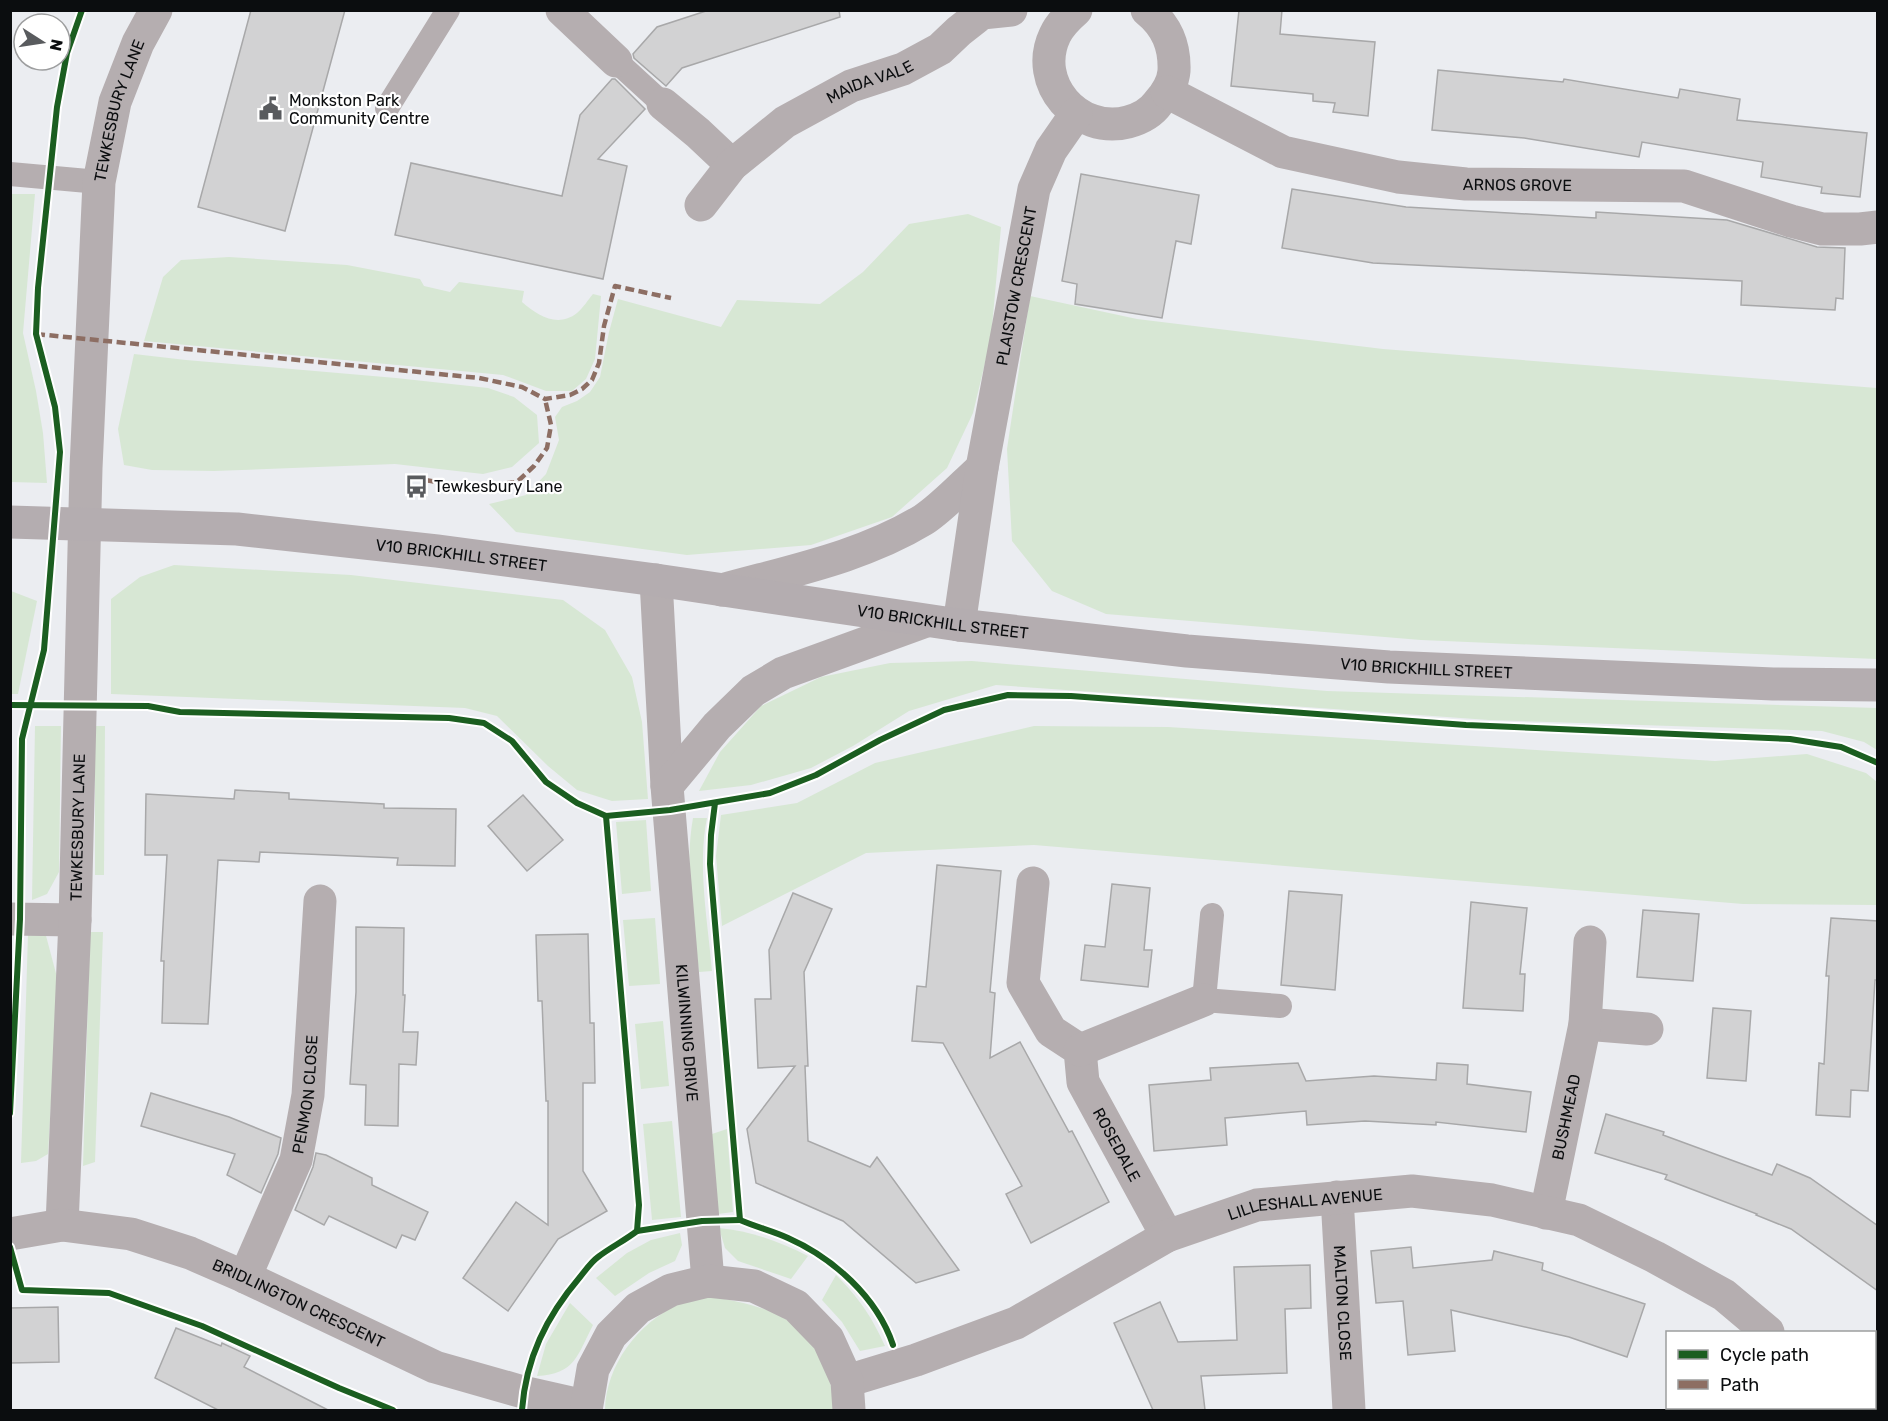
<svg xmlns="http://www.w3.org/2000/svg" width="1888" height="1421" font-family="Rubik,sans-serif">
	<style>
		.green { fill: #d7e7d4 }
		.building { fill: #d2d2d3; stroke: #a8a8a9; stroke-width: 1.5 }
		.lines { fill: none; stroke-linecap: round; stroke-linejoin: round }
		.lane { stroke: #b5aeb0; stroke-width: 24 }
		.street { stroke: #b5aeb0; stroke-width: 33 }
		.secondary { stroke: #b4adb0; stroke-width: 33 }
		.quiet { stroke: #8d6e63; stroke-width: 4.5; stroke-dasharray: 9 4.5; stroke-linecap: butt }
		.cycleway-casing { stroke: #fff; stroke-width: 10 }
		.cycleway { stroke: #1b5e20; stroke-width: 6 }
		.labels { text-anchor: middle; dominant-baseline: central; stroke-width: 4.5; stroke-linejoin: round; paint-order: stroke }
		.street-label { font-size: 16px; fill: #0b0d0f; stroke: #fff }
		.poi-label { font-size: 16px; fill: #0b0d0f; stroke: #fff; text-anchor: start }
	</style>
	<rect width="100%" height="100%" fill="#ebedf1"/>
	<g class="green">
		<polygon points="11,194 35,194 23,333 36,391 43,433 47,483 11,482"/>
		<polygon points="968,214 1001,227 991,338 973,413 947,468 892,517 811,545 687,555 516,532 489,504 526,495 546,474 559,440 555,417 562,407 577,401 590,392 600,377 609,332 618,299 721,327 737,300 820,304 863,272 909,224"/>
		<path d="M229,257l118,8 73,14 4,7 26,6 9,-10 65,9 -2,11c16,14 36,26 55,11 6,-5 11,-13 16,-19l8,2 -6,63 -9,20 -14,12h-26l-43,-16 -359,-34 19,-64 18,-17z"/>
		<polygon points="1030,296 1137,319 1383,349 1877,388 1877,659 1421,640 1106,614 1052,591 1012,541 1007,449"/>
		<polygon points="134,354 186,360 396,378 488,388 514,397 537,415 539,443 512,467 483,474 395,464 214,471 152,470 124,465 118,429"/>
		<polygon points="174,565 351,575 563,600 605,630 632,677 642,722 648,799 612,801 577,790 548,766 497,716 465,708 111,694 111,599 140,577"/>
		<polygon points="11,591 37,601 18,694 11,694"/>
		<polygon points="972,661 1327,691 1877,708 1877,750 1864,742 1822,731 1489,720 996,685 909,711 853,746 811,768 751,785 699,791 720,752 761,706 821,677 890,663"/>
		<polygon points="35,726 61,726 59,872 47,894 32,900"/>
		<polygon points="95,726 105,726 104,875 95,875"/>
		<polygon points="1034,726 1168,727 1715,761 1807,754 1866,773 1877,782 1877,905 1743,904 1034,845 866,853 722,926 716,856 721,815 797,803 875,763"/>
		<path d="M693,818h14c-10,48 1,104 5,153l-13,1c-5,-50 -15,-104 -6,-154z"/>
		<polygon points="646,820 651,891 622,894 616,822"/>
		<polygon points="655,918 660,984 629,986 623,920"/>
		<polygon points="45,932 58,981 48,1154 36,1161 21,1163 28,934"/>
		<polygon points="90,932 103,932 95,1162 83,1166"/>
		<polygon points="663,1021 669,1086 641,1089 635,1024"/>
		<polygon points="672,1121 681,1217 652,1220 643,1124"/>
		<polygon points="727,1129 733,1212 718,1214 712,1134"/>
		<path d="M719,1228c32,3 59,13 89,28l-17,23 -53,-18 -13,-13z"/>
		<polygon points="680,1233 682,1245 675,1261 649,1273 615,1296 596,1278 627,1253 651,1240"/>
		<path d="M836,1275c23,23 36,42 49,71l-25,5 -18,-29 -20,-22z"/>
		<path d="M711,1296c21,5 43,8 63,17 36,16 61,58 59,97h-228c1,-45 33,-87 74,-106 9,-4 22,-5 32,-8z"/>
		<path d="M570,1303l23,22c-16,31 -18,49 -56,51l9,-32z"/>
	</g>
	<g class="building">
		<polygon points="251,10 345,10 285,231 198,207"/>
		<polygon points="709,10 839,10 840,17 682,68 666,86 634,58 633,54 657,27"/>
		<polygon points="1239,10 1282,10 1280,34 1375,42 1368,116 1333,112 1335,103 1313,101 1313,94 1231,86"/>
		<polygon points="1438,70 1563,82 1564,79 1678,98 1680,89 1740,99 1737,120 1867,133 1860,197 1821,193 1822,187 1761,177 1763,162 1642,142 1639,157 1524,138 1432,130"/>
		<polygon points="612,79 615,79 645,109 598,159 627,166 603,279 395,235 411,163 562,196 580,115"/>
		<polygon points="1081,174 1199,195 1191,244 1176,241 1162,318 1075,304 1077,284 1062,281"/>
		<polygon points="1292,189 1406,207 1596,218 1596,212 1727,220 1817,247 1845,248 1843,299 1836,298 1835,310 1741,305 1742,281 1373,263 1282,248"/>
		<polygon points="235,790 289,793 289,799 384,804 384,808 456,809 455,866 397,865 398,858 260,852 259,862 218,860 208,1024 162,1023 164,961 161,961 167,855 145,855 146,794 234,799"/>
		<polygon points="523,795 563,840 527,871 488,826"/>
		<polygon points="937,865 1001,871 990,992 995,993 990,1058 1020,1042 1069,1132 1072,1131 1109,1202 1031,1243 1006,1194 1022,1186 943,1043 912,1041 917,986 926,987"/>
		<polygon points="1112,884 1150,888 1144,950 1152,950 1148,987 1081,980 1085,945 1105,947"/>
		<polygon points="1289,891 1342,895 1335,990 1281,985"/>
		<polygon points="793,893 832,909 804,972 808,1066 805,1066 808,1141 870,1167 877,1157 959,1270 916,1283 843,1221 756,1183 747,1129 795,1066 758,1068 755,999 771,999 769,950"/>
		<polygon points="1471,902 1527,908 1520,974 1525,974 1523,1011 1463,1008"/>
		<polygon points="1643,910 1699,914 1693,981 1637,977"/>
		<polygon points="1831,918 1878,921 1878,980 1875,980 1868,1091 1851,1090 1850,1117 1816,1115 1819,1063 1824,1064 1829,976 1826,976"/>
		<polygon points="356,927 404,928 403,995 405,995 403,1032 418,1032 416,1065 399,1064 398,1126 365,1125 366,1085 350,1084 356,992"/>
		<polygon points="588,934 590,1023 594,1023 595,1083 583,1083 583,1171 607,1211 558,1239 508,1311 463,1278 516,1202 548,1225 548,1101 546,1101 542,1001 538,1001 536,935"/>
		<polygon points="1713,1008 1751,1011 1746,1081 1707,1078"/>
		<polygon points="1298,1063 1306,1081 1374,1076 1436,1080 1437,1063 1468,1065 1467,1084 1531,1092 1526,1132 1436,1122 1436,1125 1365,1121 1307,1125 1306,1111 1225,1118 1227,1145 1154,1151 1149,1085 1211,1080 1210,1068"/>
		<polygon points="151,1093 229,1117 281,1138 278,1154 261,1193 227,1175 235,1154 141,1126"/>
		<polygon points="1606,1114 1664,1132 1663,1135 1772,1175 1777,1164 1810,1178 1878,1226 1878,1291 1791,1229 1756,1215 1757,1214 1665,1179 1667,1175 1595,1153"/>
		<polygon points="316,1153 326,1155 372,1178 372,1185 428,1212 415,1240 402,1235 396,1248 329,1216 324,1225 295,1210 313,1167"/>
		<polygon points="1411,1247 1413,1268 1492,1260 1494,1251 1543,1263 1542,1270 1645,1304 1627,1357 1569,1337 1451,1310 1455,1351 1408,1355 1403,1301 1376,1303 1371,1251"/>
		<polygon points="1310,1265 1311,1308 1285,1309 1287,1373 1201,1376 1205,1410 1153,1410 1114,1323 1160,1302 1178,1342 1237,1340 1234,1267"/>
		<polygon points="58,1307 59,1362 10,1363 10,1308"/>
		<polygon points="176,1328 221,1346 222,1343 250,1356 244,1367 328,1410 218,1410 155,1378"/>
	</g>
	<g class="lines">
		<g class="lane">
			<polyline points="616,61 663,104"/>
			<polyline points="387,108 448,10"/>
			<polyline points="10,174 99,182"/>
			<polyline points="1212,915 1204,1000 1280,1006"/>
		</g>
		<g class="street">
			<polyline points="562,10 616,61"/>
			<path d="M1076,10c-8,7 -16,14 -21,25 -23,48 23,100 73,87 11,-3 23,-9 30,-19 8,-9 15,-20 16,-32 1,-25 -7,-45 -27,-61"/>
			<path id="s1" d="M1167,92l116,60 115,25 68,7 218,2 107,35 31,8h38l18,-2"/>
			<polyline points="663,104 698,133 732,165"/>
			<path id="s2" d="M701,205l31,-40 53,-43 66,-36 52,-17 37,-20 19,-18 23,-18 29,-3"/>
			<path id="s3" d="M656,580l11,206 41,495"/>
			<path d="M722,590c68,-19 140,-33 201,-70 19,-12 42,-37 59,-52"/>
			<path id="s4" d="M959,625l23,-157 52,-279 17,-39 25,-36"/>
			<polyline points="667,786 717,726 753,691 783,673 926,621"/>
			<path id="s5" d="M1033,883l-10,100 28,48 29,19 3,32 84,154"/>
			<polyline points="10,919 75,920"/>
			<polyline points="1585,1024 1647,1029"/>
			<polyline points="1080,1050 1204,1000"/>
			<path id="s6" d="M1337,1197l12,213"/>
			<path id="s7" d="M1546,1213l39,-189 5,-82"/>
			<path id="s8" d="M62,1225l13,-305 11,-452 13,-286 16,-80 23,-59 18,-33"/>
			<path id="s9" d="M10,1234l52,-9 69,9 59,19 55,24 190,90 88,25 62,14"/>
			<path id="s10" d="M245,1277l51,-117 12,-65 12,-194"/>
			<path id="s11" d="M847,1381l69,-21 100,-37 151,-87 90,-31 155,-14 80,9 87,20 76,37 69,38 44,37"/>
			<polyline points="1836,1408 1839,1410"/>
			<polyline points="586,1410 593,1369 611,1335 638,1308 671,1290 708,1281 754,1286 796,1306 828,1339 847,1381 849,1410"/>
		</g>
		<path class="secondary" id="s12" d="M10,522l227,7 200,22 219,29 303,45 228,26 202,16 384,17 105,1"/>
		<g class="quiet">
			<polyline points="36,334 479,378 522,387 545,399 570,395 582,389 592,380 599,363 604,326 615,286 671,298"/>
			<polyline points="425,480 453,485 483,486 517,482 534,466 547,448 551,425 545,399"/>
		</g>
		<defs>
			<g id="cycleway">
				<polyline points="10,705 148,706 180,712 449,718 484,723 512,741 546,782 577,803 606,816 670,810 770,793 816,775 880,740 944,710 1008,695 1071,696 1466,725 1790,739 1841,747 1878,763"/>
				<path d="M715,803l-4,32 -1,29 30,356c16,7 33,11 48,18 45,20 89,59 105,107"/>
				<polyline points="10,1113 20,919 22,739 44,650 60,452 55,407 36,334 38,288 57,107 67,53 82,10"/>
				<polyline points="637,1231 702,1221 740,1220"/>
				<polyline points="10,1247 22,1290 109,1293 202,1326 339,1388 393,1410"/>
				<path d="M522,1410c4,-52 24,-93 58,-133 5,-6 11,-15 18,-20 13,-10 26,-16 39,-26l2,-26 -33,-389"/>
			</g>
		</defs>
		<use href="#cycleway" class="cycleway-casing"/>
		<use href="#cycleway" class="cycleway"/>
	</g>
	<defs>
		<symbol id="civic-bare" viewBox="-9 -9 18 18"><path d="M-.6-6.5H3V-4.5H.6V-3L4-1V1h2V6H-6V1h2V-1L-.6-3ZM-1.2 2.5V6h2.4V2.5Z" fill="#595b5e" stroke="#fff" stroke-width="2.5" paint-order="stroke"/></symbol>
		<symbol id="bus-bare" viewBox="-9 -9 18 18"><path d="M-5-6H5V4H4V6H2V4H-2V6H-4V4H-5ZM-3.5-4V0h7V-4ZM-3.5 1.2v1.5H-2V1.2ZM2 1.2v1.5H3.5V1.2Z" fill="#595b5e" stroke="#fff" stroke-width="2.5" paint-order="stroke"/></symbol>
	</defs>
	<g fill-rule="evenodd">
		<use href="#civic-bare" x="254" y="92" width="33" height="33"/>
		<use href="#bus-bare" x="400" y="470" width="33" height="33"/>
	</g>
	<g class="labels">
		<g class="street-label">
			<text stroke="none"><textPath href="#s2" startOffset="213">MAIDA VALE</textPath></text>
			<text stroke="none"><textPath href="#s8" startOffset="1118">TEWKESBURY LANE</textPath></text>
			<text stroke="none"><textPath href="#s1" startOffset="368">ARNOS GROVE</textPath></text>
			<text stroke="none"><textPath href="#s4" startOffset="344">PLAISTOW CRESCENT</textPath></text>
			<text stroke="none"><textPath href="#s12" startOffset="453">V10 BRICKHILL STREET</textPath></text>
			<text stroke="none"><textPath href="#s12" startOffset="939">V10 BRICKHILL STREET</textPath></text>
			<text stroke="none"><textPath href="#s12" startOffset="1425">V10 BRICKHILL STREET</textPath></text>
			<text stroke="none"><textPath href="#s8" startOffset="398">TEWKESBURY LANE</textPath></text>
			<text stroke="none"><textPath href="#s3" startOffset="454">KILWINNING DRIVE</textPath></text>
			<text stroke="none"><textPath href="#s10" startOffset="194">PENMON CLOSE</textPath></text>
			<text stroke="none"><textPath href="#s7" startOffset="98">BUSHMEAD</textPath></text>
			<text stroke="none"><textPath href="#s5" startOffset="294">ROSEDALE</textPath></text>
			<text stroke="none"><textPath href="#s11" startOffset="496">LILLESHALL AVENUE</textPath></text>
			<text stroke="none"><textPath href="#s9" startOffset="304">BRIDLINGTON CRESCENT</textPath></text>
			<text stroke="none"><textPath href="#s6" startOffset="106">MALTON CLOSE</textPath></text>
		</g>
		<g class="poi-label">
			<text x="289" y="100">Monkston Park<tspan x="289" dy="18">Community Centre</tspan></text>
			<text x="434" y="486">Tewkesbury Lane</text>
		</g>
	</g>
	<rect width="1888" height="1421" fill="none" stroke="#0b0d0f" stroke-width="24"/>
	<rect x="1666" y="1331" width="210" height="78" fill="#ffffff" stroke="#9d9e9f" stroke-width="1.5"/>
	<rect x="1678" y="1350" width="30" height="9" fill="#1b5e20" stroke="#9d9e9f" stroke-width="1.5"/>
	<text x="1720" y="1361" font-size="18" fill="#0b0d0f">Cycle path</text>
	<rect x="1678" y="1380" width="30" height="9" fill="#8d6e63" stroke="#9d9e9f" stroke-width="1.5"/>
	<text x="1720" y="1391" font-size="18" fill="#0b0d0f">Path</text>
	<g transform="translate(42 42) rotate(102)"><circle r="28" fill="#ffffff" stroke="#9d9e9f" stroke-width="1.5"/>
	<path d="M0-4.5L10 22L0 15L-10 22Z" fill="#595b5e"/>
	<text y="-9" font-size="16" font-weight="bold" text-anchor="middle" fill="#0b0d0f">N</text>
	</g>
</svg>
